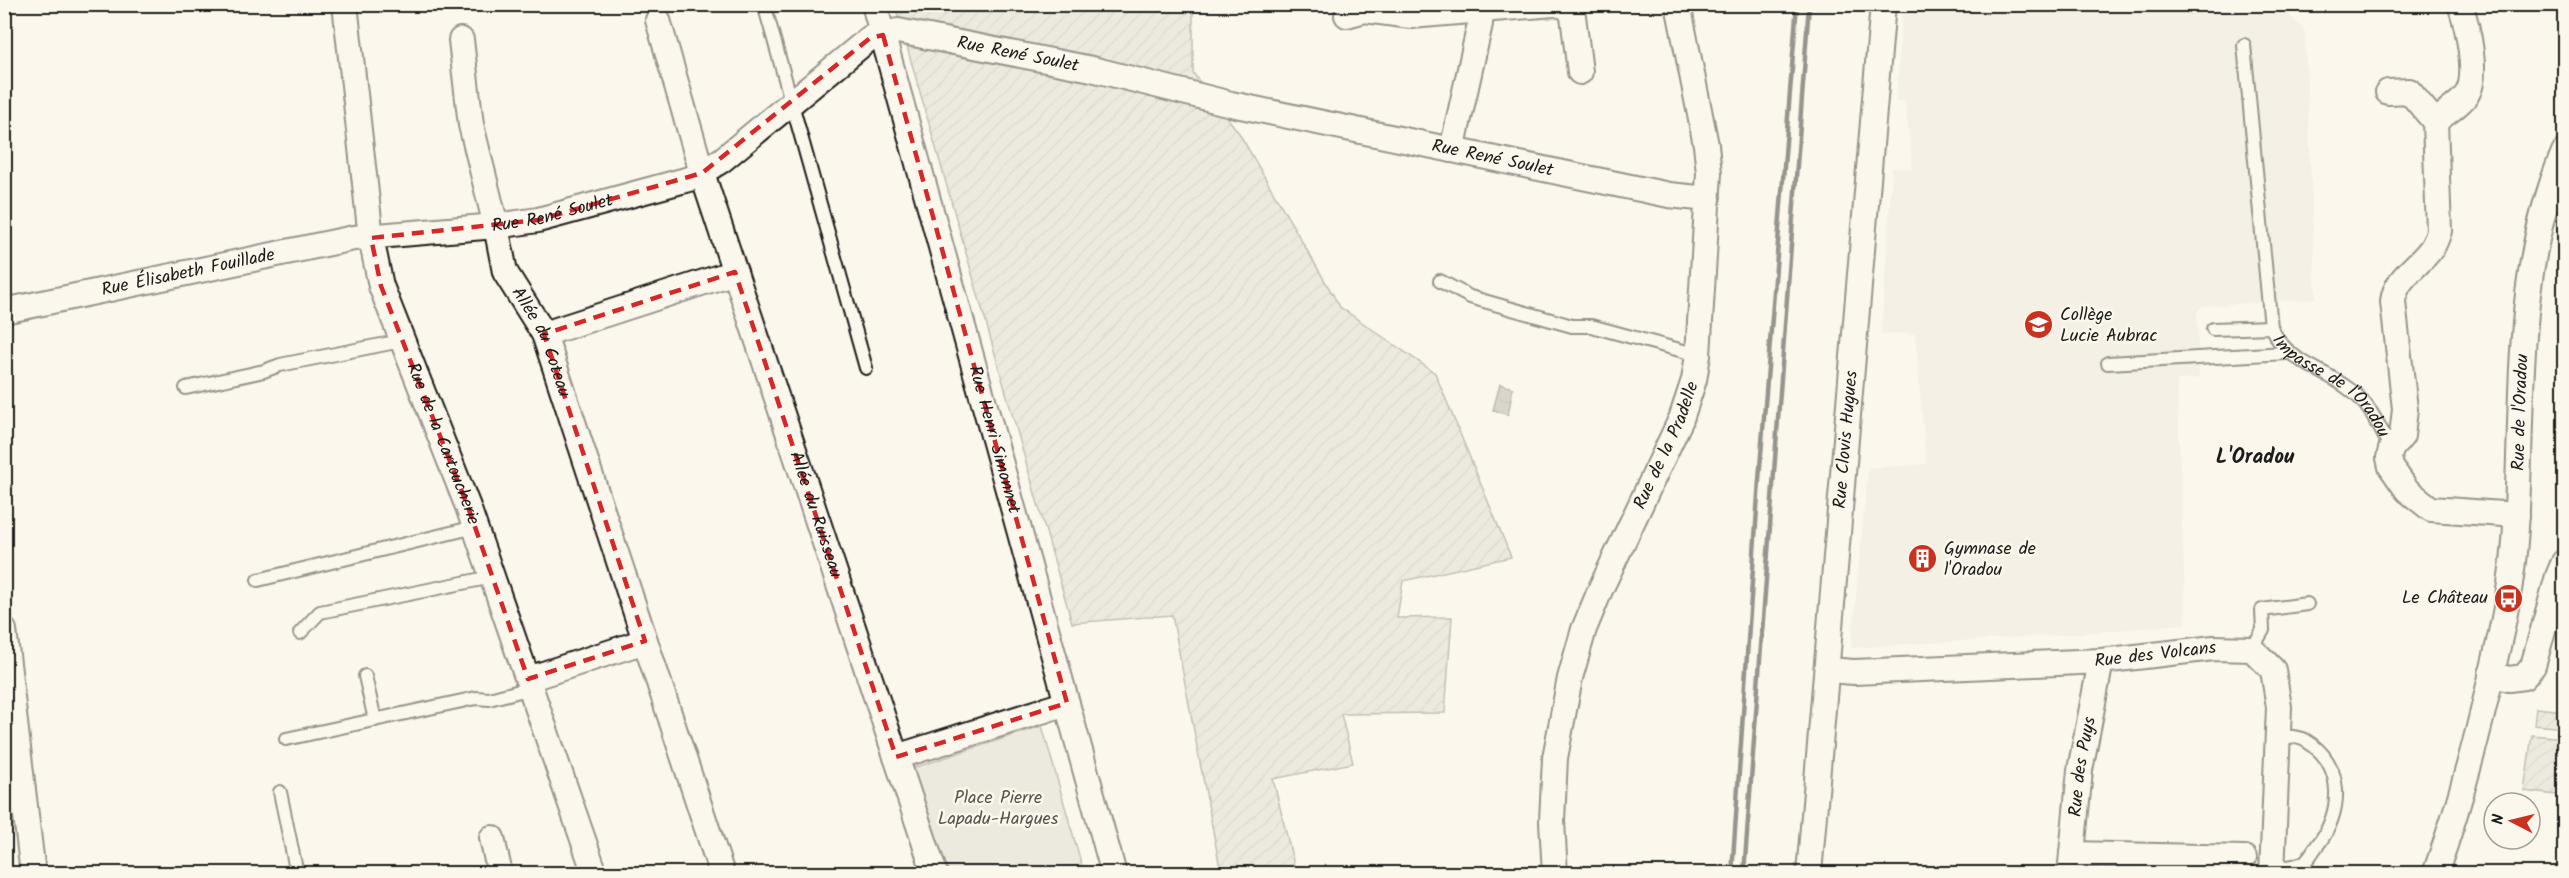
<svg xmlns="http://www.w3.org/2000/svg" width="2569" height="878" font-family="Kalam,sans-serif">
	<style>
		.built { fill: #eae6dc }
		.park { fill: #dad7ce; stroke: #7b7a75; stroke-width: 1.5 }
		.garden { fill: url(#garden-furrows); stroke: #7b7a75; stroke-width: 1.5 }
		.water { fill: url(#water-waves); stroke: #74726e; stroke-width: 1.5 }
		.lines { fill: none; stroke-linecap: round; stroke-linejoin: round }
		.service-casing { stroke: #1c1c1c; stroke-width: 16 }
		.minor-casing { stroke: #1c1c1c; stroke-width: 28 }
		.service { stroke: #fbf7ec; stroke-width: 12 }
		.minor { stroke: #fbf7ec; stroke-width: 24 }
		.rail { stroke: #1c1c1c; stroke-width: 4.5 }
		.marked { fill: none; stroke: #d62828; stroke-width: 4.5; stroke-dasharray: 12 8; stroke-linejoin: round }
		.labels { text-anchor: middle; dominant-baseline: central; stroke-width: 5; stroke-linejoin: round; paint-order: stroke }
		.street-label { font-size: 18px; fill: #1c1c1c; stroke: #fbf7ec }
		.poi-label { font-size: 18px; fill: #1c1c1c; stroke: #fbf7ec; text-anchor: start }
		.park-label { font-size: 18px; fill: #555451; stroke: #fbf7ec }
		.quarter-label { font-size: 21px; font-weight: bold; fill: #1c1c1c; stroke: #fbf7ec }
	</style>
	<defs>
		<pattern id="garden-furrows" width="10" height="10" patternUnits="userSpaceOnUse" patternTransform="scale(1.5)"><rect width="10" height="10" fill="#dad7ce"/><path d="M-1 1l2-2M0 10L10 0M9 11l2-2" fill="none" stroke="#bab8b0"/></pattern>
		<pattern id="water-waves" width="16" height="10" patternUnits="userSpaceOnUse" patternTransform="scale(1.5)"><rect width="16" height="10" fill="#afaca5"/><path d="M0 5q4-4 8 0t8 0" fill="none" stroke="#96938d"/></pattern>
	</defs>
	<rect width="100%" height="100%" fill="#fbf7ec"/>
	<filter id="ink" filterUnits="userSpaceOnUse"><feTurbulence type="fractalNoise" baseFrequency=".0167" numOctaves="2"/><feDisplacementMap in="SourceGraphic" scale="12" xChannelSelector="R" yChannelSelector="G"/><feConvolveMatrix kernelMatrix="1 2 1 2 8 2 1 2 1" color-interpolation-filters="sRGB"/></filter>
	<g filter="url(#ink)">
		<polygon class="built" points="1902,5 2279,5 2305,31 2316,299 2203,306 2197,312 2199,378 2177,380 2186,624 2062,635 1851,648 1868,468 1926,464 1915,334 1881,334 1892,168 1913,169 1905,102 1896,101"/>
		<polygon class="park" points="1042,726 1084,873 947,873 913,768"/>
		<g class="garden">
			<polygon points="895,5 1193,5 1193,73 1239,133 1340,307 1435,373 1511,557 1403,581 1397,618 1452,617 1445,713 1341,714 1353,763 1273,779 1296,873 1221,873 1172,615 1072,623"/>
			<polygon points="2536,708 2564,711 2564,728 2534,725"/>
			<polygon points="2532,735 2564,738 2564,796 2524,791"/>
		</g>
		<polygon class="water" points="1500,384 1513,388 1508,415 1493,410"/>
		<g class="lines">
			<defs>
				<g id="service">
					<polyline points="764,4 866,368"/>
					<polyline points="2244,45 2271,327"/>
					<polyline points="1440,281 1470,297 1572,326 1591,326 1698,355"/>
					<path id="s1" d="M2213,329l58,-2c16,36 48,39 78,62 21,15 30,37 42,60"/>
					<polyline points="2108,363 2287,353"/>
					<polyline points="186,388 264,371 280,365 401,341"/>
					<polyline points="258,580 475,527"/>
					<polyline points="300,633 320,612 492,577"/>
					<polyline points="2252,649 2263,630 2262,610 2307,604"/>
					<polyline points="365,676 375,720"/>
					<polyline points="286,739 476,698 489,699 531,688"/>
					<polyline points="280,792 297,874"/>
					<path d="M2273,868c10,-1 22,0 31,-6 5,-3 8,-10 12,-15 27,-33 30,-83 -11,-107 -7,-4 -19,-3 -27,-4"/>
				</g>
				<g id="minor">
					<path id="s2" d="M345,4l26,234 10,48 87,221 127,367"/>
					<path id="s3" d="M874,4l240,870"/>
					<polyline points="1556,4 1568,7 1573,16 1580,72"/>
					<path d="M2460,4c7,20 19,71 7,90 -6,10 -23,20 -32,28l4,109c-2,6 -4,13 -8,18 -14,19 -36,29 -38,53l12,107 -3,27 -11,13 -2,9 2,9 16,23 24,19 86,6"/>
					<polyline points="1347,15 1365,10 1411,16 1554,4"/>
					<path id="s4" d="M658,20l44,153 233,701"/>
					<path id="s5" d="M461,40l10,85 25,101 9,46 39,62 178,540"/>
					<polyline points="2388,92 2409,91 2435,122"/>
					<polyline points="1452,150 1480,24 1481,10"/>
					<path id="s6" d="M4,311l350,-73 142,-12 42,-6 155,-42 29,-18 148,-122 28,-7 194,38 139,35 438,91 39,4"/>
					<polyline points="544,334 735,272"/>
					<polyline points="4,630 33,874"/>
					<path id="s7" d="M1828,670l26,2 247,-11 113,-13 38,1 21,21 6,37 -7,167"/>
					<polyline points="2491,674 2509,679 2524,677 2533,666 2558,576 2564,562"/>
					<polyline points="528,679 645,641"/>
					<polyline points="896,757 1067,703"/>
					<polyline points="492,838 500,874"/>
					<polyline points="2072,854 2244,858"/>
					<path id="s8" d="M1555,874l-3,-53 3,-63 15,-80 14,-49 17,-41 80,-169 13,-39 4,-25 11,-182 -3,-28 -28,-141"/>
					<path id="s9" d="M1809,874l74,-870"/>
					<path id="s10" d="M2070,874l10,-104 21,-109"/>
					<path id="s11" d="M2435,874c23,-64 40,-127 55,-193 11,-46 21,-91 25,-139 10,-131 -4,-266 49,-390"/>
				</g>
			</defs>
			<use href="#service" class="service-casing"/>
			<use href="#minor" class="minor-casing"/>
			<use href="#service" class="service"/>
			<use href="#minor" class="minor"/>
			<g class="rail">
				<polyline points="1732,874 1759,480 1797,4"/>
				<polyline points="1744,874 1809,4"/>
			</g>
		</g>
	</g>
	<path d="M0 0H2569V878H0ZM883,35l184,668 -171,54 -161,-485 -191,62 101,307 -117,38 -60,-172 -87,-221 -10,-48 167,-18 164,-47 168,-135z" fill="#fbf7ec" fill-opacity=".55" fill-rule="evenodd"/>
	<path class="marked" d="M883,35l184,668 -171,54 -161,-485 -191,62 101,307 -117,38 -60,-172 -87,-221 -10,-48 167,-18 164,-47 168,-135z"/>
	<defs>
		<symbol id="school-disc" viewBox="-11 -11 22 22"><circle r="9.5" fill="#c8321e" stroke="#fbf7ec"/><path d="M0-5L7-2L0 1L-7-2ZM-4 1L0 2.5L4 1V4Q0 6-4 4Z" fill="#fff"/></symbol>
		<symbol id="building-disc" viewBox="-11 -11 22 22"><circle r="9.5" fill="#c8321e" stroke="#fbf7ec"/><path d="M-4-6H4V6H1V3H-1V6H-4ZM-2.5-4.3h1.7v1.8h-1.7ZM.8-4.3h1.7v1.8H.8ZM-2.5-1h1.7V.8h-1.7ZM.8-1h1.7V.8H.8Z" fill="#fff"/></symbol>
		<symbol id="bus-disc" viewBox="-11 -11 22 22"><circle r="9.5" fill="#c8321e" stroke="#fbf7ec"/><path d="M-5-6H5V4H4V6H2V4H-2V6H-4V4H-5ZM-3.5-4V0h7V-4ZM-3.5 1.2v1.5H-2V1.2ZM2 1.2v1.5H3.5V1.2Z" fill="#fff"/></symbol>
	</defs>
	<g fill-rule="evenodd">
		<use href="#school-disc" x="2022" y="308" width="33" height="33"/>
		<use href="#building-disc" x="1906" y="542" width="33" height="33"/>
		<use href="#bus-disc" x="2492" y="582" width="33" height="33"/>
	</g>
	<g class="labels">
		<g class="street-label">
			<text stroke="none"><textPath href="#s6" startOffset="1080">Rue René Soulet</textPath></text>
			<text stroke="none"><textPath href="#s6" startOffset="1566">Rue René Soulet</textPath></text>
			<text stroke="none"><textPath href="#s6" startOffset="558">Rue René Soulet</textPath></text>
			<text stroke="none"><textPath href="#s6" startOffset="188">Rue Élisabeth Fouillade</textPath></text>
			<text stroke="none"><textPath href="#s5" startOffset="316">Allée du Coteau</textPath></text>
			<text stroke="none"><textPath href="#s1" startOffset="144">Impasse de l'Oradou</textPath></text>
			<text stroke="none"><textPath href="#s11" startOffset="472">Rue de l'Oradou</textPath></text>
			<text stroke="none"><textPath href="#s3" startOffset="452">Rue Henri Simonnet</textPath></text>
			<text stroke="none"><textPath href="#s9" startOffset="436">Rue Clovis Hugues</textPath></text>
			<text stroke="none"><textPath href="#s2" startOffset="454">Rue de la Cartoucherie</textPath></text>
			<text stroke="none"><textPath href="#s8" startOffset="450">Rue de la Pradelle</textPath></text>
			<text stroke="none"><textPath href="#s4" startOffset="519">Allée du Ruisseau</textPath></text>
			<text stroke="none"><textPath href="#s7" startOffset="328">Rue des Volcans</textPath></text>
			<text stroke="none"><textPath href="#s10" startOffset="108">Rue des Puys</textPath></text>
		</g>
		<g class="poi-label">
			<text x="2060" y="315">Collège<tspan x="2060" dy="21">Lucie Aubrac</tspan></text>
			<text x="1944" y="549">Gymnase de<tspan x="1944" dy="21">l'Oradou</tspan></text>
			<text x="2488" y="598" text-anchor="end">Le Château</text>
		</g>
		<g class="park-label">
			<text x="998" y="798">Place Pierre<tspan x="998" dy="21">Lapadu-Hargues</tspan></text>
		</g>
		<g class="quarter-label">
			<text x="2255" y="457">L'Oradou</text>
		</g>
	</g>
	<rect width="2569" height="878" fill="none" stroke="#fbf7ec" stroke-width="24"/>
	<rect x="12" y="12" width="2545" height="854" fill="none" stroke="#1c1c1c" stroke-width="2" filter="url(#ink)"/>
	<g transform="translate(2512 821) rotate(277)"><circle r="28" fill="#fbf7ec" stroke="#a29f99" stroke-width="1.5"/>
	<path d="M0-4.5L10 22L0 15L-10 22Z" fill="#c8321e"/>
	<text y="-9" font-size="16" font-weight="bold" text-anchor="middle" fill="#1c1c1c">N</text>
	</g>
</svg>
